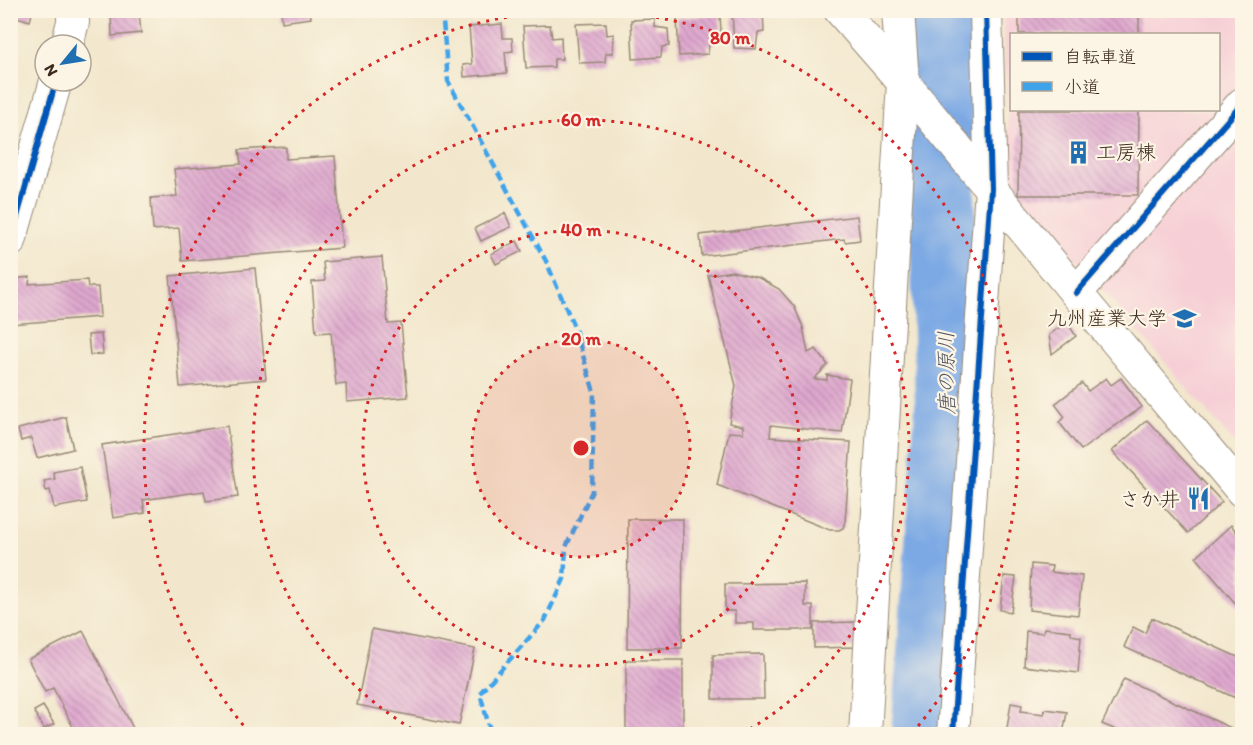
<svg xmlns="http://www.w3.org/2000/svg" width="1253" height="745" font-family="Itim,'Klee One',sans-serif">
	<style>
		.built { fill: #f6cfd6; fill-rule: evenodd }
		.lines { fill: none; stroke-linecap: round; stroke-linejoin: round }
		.river { stroke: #7ba9e4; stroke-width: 66 }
		.building { fill: url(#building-back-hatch) }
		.street-casing { stroke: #968875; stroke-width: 34 }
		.street { stroke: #fff; stroke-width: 32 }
		.quiet { stroke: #3fa3ea; stroke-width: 4.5; stroke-dasharray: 9 4.5; stroke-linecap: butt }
		.cycleway-casing { stroke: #fcf5e5; stroke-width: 10 }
		.cycleway { stroke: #0057b8; stroke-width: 6 }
		.ring { fill: none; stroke: #d62828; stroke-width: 3; stroke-dasharray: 3 6 }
		.labels { text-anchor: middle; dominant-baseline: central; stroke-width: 4.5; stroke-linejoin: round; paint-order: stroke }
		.poi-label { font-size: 20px; fill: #3b2a1e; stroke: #fcf5e5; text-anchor: end }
		.water-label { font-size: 21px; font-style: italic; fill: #515663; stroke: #fcf5e5 }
		.centre { fill: #d62828; stroke: #fcf5e5; stroke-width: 3 }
		.ring-label { font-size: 18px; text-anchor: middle; font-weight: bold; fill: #d62828; stroke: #fcf5e5; stroke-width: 4.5; stroke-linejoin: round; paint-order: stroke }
	</style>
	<defs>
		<pattern id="building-back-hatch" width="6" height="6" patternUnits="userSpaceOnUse" patternTransform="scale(1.5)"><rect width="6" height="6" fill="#dfa7cf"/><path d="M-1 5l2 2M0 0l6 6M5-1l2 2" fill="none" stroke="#b688a7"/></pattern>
	</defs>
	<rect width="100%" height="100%" fill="#fcf5e5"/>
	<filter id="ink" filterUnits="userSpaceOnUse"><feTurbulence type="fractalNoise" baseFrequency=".0167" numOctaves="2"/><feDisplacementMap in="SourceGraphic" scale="12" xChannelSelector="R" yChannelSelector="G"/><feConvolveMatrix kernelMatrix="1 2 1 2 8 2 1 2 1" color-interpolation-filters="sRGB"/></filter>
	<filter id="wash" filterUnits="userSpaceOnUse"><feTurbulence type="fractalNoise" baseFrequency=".008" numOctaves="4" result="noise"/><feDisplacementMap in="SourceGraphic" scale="24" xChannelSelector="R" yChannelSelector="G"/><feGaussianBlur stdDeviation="1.35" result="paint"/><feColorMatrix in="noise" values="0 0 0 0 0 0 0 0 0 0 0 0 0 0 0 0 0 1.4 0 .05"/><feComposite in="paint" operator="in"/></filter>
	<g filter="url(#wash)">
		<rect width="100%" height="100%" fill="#f2e7cc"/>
		<path class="built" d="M1003,11h239v441l-231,-268zM1012,34h206v76h-206z"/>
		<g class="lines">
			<polyline class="river" points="924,734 948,408 937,10"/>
		</g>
		<g id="blocks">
			<g class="building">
				<polygon points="10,10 33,10 30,21 10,15"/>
				<polygon points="281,10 310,10 311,18 282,22"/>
				<polygon points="732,10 763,10 764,32 758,33 756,49 734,48"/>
				<rect x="1019" y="10" width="120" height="24"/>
				<polygon points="139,12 141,33 112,36 111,13"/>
				<polygon points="720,15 721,32 715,32 715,44 709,44 708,54 679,56 677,18"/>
				<polygon points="655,19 655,27 668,29 669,46 662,47 661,57 633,59 631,20"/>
				<polygon points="606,23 607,35 614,34 613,53 606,53 605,62 579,63 576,24"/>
				<polygon points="502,24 503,38 512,38 513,51 505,52 507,73 464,77 463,65 472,64 469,27"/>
				<polygon points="550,25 552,38 561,37 562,59 554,59 554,67 526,68 523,26"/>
				<polygon points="1019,110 1139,110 1138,195 1018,195"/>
				<polygon points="286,147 286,159 335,156 342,248 182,261 179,228 153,230 151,198 177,196 174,169 241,164 239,150"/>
				<polygon points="10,161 16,161 13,186 10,186"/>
				<polygon points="505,213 511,227 481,241 475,228"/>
				<polygon points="857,216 860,240 845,242 844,239 702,256 700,235"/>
				<polygon points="517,241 522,251 496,264 491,254"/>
				<polygon points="382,257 388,324 401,323 408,397 347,402 346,384 336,385 331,332 316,333 312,282 325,281 323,262"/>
				<polygon points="255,268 266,379 180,387 170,276"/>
				<polygon points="732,271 759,278 779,289 794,306 803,327 808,353 816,349 828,365 814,379 827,380 827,375 850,379 842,433 771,425 770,437 851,442 845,522 843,528 839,530 830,530 717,485 729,432 743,433 743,426 729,423 736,386 708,275"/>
				<polygon points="30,277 29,284 87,280 88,287 98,287 100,317 10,324 10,285 12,279"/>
				<polygon points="1067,322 1076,336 1052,354 1049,335"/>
				<polygon points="101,334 103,354 90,355 88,335"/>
				<polygon points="1106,378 1111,385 1121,378 1142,407 1081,450 1059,422 1065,417 1055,404 1082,383 1088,391"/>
				<polygon points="66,417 73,449 37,458 31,438 21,441 18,429"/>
				<polygon points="1147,420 1222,502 1188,533 1112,451"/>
				<polygon points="227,426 238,497 206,501 204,491 143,500 145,513 113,518 102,445"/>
				<polygon points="80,467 87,502 54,508 50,490 46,491 44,481 55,479 53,472"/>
				<polygon points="628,519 683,519 682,648 627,648"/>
				<polygon points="1231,525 1242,539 1242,611 1196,557"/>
				<polygon points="1031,564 1052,566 1051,572 1082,576 1078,615 1029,610"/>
				<polygon points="1004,576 1016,577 1011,612 1000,610"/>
				<polygon points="805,583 805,606 813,606 813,630 754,630 754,623 735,623 735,611 725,611 725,584"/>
				<polygon points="1152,618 1242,659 1242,701 1124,647 1133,627 1145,633"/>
				<polygon points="858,622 859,647 814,648 814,623"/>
				<polygon points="1044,628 1071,631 1071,635 1081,637 1078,673 1024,666 1026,631 1043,633"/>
				<polygon points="372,629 475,649 459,725 357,705"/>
				<polygon points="83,631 136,734 67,734 75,731 53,688 45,692 28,659"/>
				<polygon points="763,654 764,699 713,699 713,655"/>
				<rect x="626" y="660" width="57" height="74"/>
				<polygon points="1124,679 1242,733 1242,734 1126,734 1102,724"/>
				<polygon points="1011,703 1022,705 1021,711 1044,714 1045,709 1067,712 1063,734 1006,734"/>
				<polygon points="43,706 54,724 44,729 34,711"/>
			</g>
		</g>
	</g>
	<g filter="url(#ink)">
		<use href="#blocks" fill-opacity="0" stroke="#968875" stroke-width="1.5"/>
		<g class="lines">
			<defs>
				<g id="street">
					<polyline points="840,10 903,82 1076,293 1242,491"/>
					<polyline points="67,45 73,22 73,10"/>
					<polyline points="10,241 56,81"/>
					<polyline points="1076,293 1242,104"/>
					<polyline points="865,734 903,82 898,10"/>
					<polyline points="953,734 991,189 986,10"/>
				</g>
			</defs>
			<use href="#street" class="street-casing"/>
			<use href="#street" class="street"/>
			<polyline class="quiet" points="442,10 448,81 546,261 575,329 594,392 592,491 566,547 564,579 545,620 480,693 491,734"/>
			<defs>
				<g id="cycleway">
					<polyline points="10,241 56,81"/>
					<polyline points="1076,293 1242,104"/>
					<polyline points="953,734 991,189 986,10"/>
				</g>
			</defs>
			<use href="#cycleway" class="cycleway-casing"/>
			<use href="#cycleway" class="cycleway"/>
		</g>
	</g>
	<circle cx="581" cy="448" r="109" fill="#d62828" fill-opacity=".12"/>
	<g class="ring">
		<circle cx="581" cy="448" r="109"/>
		<circle cx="581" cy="448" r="218"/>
		<path d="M419 733A328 328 0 1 1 743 733"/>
		<path d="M249 732A437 437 0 1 1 913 732"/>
	</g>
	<defs>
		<symbol id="building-bare" viewBox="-9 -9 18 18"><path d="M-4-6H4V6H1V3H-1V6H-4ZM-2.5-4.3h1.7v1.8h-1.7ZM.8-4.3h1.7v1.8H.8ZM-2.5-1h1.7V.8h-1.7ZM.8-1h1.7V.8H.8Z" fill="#1f6fb2" stroke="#fcf5e5" stroke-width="2.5" paint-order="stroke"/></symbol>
		<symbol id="university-bare" viewBox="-9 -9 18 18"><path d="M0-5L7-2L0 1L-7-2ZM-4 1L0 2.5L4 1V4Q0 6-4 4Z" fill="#1f6fb2" stroke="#fcf5e5" stroke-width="2.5" paint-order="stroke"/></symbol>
		<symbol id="restaurant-bare" viewBox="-9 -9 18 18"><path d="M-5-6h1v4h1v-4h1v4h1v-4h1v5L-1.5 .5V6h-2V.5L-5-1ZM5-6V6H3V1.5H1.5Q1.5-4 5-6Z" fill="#1f6fb2" stroke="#fcf5e5" stroke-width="2.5" paint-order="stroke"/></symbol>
	</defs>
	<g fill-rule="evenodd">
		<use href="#building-bare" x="1062" y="136" width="33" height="33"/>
		<use href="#university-bare" x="1168" y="302" width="33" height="33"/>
		<use href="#restaurant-bare" x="1182" y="482" width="33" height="33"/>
	</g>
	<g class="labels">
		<g class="poi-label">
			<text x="1096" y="152" text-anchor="start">工房棟</text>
			<text x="1167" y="318">九州産業大学</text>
			<text x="1180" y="499">さか井</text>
		</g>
		<g class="water-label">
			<text transform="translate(946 373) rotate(-91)">唐の原川</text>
		</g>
	</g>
	<circle cx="581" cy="448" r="9" class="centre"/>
	<g class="ring-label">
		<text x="730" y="44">80 m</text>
		<text x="581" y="126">60 m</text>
		<text x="581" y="236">40 m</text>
		<text x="581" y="345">20 m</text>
	</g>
	<rect width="1253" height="745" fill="none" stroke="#fcf5e5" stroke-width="36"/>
	<rect x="1010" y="33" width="210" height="78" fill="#fcf5e5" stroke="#afa495" stroke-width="1.5"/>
	<rect x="1022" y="52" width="30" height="9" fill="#0057b8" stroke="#afa495" stroke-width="1.5"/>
	<text x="1064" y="63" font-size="18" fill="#3b2a1e">自転車道</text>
	<rect x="1022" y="82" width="30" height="9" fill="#3fa3ea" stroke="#afa495" stroke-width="1.5"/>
	<text x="1064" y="93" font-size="18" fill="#3b2a1e">小道</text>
	<g transform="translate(63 63) rotate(240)"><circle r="28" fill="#fcf5e5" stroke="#afa495" stroke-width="1.5"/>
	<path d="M0-4.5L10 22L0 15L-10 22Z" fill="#1f6fb2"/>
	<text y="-9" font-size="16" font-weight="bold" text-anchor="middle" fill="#3b2a1e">N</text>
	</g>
</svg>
